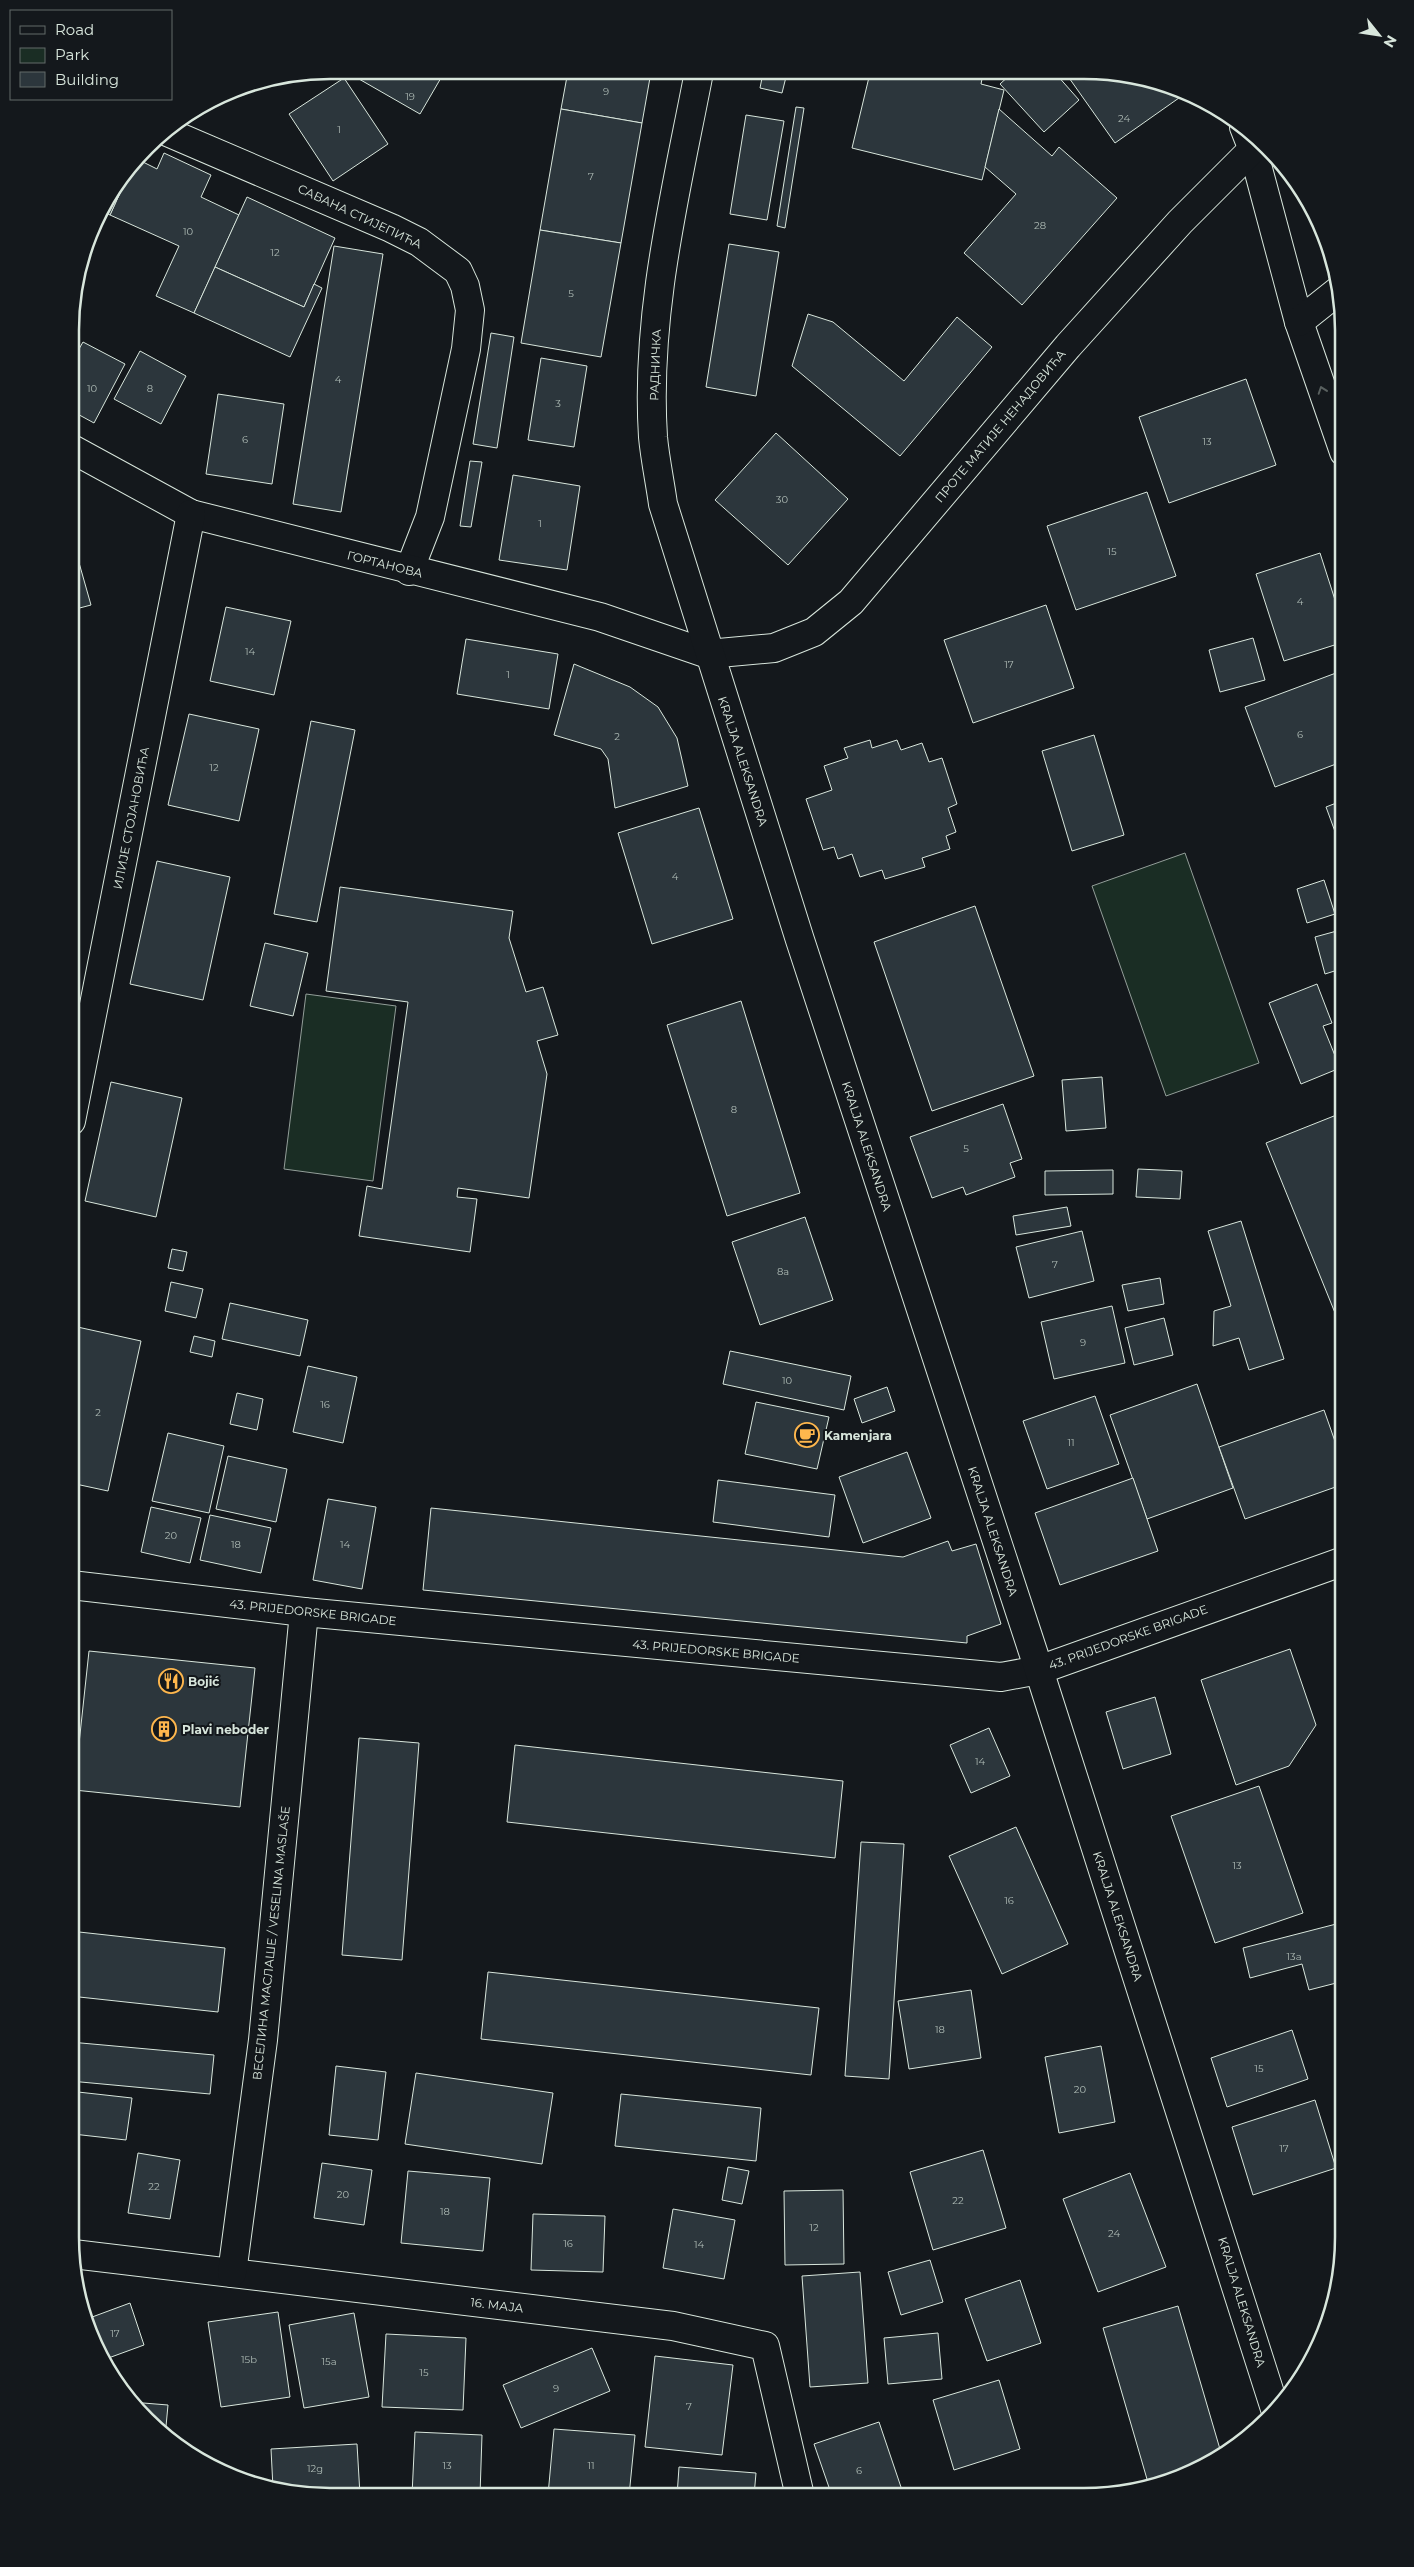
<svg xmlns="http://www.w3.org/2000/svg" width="1414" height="2567" font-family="Montserrat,sans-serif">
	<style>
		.green { fill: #1a2d24; stroke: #939e99 }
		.building { fill: #2c363c; stroke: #d8e6dc }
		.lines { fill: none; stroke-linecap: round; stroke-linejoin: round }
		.minor-casing { stroke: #d8e6dc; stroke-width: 30 }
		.primary-casing { stroke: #d8e6dc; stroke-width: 30 }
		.minor { stroke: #14181c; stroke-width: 28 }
		.primary { stroke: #14181c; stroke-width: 28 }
		.oneway { stroke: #59605f }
		.labels { text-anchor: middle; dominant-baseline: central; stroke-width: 4; stroke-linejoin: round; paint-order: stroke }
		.number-label { font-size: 10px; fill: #adbab4 }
		.street-label { font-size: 12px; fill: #d8e6dc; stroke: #14181c }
		.poi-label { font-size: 12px; font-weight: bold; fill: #d8e6dc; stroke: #14181c; text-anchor: start }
		.rim { fill: none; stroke: #d8e6dc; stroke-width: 2.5 }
	</style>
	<rect width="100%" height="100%" fill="#14181c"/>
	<g class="green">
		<polygon points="1185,853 1259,1063 1166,1096 1092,886"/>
		<polygon points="306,994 396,1006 373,1181 284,1169"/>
	</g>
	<g class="building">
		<polygon points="364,70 445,71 420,114 359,79"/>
		<polygon points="568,71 651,72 642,123 561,109"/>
		<polygon points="763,73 787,73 782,93 760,88"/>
		<polygon points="870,73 921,74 936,77 937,74 983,74 981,84 1004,90 982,180 852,148"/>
		<polygon points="1011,74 1056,74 1079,100 1044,132 1000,84"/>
		<polygon points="1067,75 1134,75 1186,93 1115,143"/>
		<polygon points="344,78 388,144 333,181 289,114"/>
		<polygon points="796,107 804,108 785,228 777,226"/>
		<polygon points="561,109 642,123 621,243 540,230"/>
		<polygon points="999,109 1052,156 1059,147 1117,198 1022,305 964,253 1016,194 985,167"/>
		<polygon points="746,115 784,121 767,220 730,214"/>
		<polygon points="164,153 211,175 201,197 239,215 194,313 156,296 179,246 110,215 129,173 139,160 157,169"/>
		<polygon points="129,173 110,215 100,210"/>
		<polygon points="247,197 335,238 304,307 215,267"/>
		<polygon points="540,230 621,243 601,357 521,343"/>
		<polygon points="729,244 779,252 756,396 706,387"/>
		<polygon points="334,246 383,254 341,512 293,504"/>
		<polygon points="215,267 304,307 314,284 322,288 290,357 194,313"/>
		<polygon points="808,314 833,322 904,381 957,317 992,347 900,456 792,366"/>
		<polygon points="491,333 514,337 497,448 473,444"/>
		<polygon points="83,342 125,364 94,423 72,411 72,361"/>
		<polygon points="140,351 186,376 161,424 114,399"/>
		<polygon points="541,358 587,366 574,447 528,440"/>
		<polygon points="1246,379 1276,465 1169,503 1139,417"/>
		<polygon points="218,394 284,404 272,484 206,474"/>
		<polygon points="776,433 848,499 788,565 715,500"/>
		<polygon points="470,461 482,462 471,527 460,526"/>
		<polygon points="513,475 580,486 567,570 499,560"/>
		<polygon points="1147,492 1176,576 1076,610 1047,526"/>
		<polygon points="72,538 91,605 72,610"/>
		<polygon points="1320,553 1344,628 1344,642 1284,661 1256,574"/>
		<polygon points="1046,605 1074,688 973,723 944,640"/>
		<polygon points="226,607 291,621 274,695 210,681"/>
		<polygon points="1253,638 1265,680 1220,692 1209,650"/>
		<polygon points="466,639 558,654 549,709 457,694"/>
		<polygon points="574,664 630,687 658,707 677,738 688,786 615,808 608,759 601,749 554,735"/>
		<polygon points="1344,670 1344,761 1275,787 1245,707"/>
		<polygon points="189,714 259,729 239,821 168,805"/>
		<polygon points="311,721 355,730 317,922 274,914"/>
		<polygon points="1094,735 1124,835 1072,851 1042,751"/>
		<polygon points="870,740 872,748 897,740 901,750 922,743 929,762 942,758 957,804 948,808 956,832 946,836 950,849 922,858 925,867 885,879 882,870 860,877 852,854 838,859 834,847 823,850 806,799 832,790 824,766 848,758 844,748"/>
		<polygon points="1344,800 1344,856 1326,807"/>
		<polygon points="699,808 733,919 652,944 618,833"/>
		<polygon points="157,861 230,877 203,1000 130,984"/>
		<polygon points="1324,880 1335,914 1307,923 1297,889"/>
		<polygon points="340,887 513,911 509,938 526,992 543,987 558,1035 537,1041 547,1074 529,1198 458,1188 457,1197 477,1199 470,1252 359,1236 367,1186 382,1189 408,1002 326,991"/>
		<polygon points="975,906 1034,1076 932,1111 874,942"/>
		<polygon points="1344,929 1344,968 1325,974 1315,937"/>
		<polygon points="265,943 308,953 293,1016 250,1006"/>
		<polygon points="1317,984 1332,1023 1323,1026 1340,1068 1301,1084 1269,1003"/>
		<polygon points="741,1001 800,1193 727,1216 667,1025"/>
		<polygon points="1102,1077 1106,1128 1066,1131 1062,1080"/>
		<polygon points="111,1082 182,1098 156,1217 85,1201"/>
		<polygon points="1003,1104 1022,1159 1010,1163 1015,1177 966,1195 963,1187 932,1198 910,1137"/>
		<polygon points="1344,1112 1344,1335 1266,1143"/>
		<polygon points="1138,1169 1182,1171 1180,1199 1136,1197"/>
		<polygon points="1113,1170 1113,1194 1045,1195 1045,1171"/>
		<polygon points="1067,1207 1071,1226 1016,1235 1013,1216"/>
		<polygon points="805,1217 833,1300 760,1325 732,1242"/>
		<polygon points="1241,1221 1284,1359 1249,1370 1239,1338 1213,1346 1214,1311 1231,1306 1208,1231"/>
		<polygon points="1082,1231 1094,1281 1029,1298 1016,1247"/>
		<polygon points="172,1249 187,1252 183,1271 168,1268"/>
		<polygon points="1160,1278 1164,1304 1128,1311 1122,1285"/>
		<polygon points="171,1282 203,1289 196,1318 165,1311"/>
		<polygon points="230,1303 308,1320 300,1356 222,1339"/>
		<polygon points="1112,1306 1125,1363 1054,1379 1041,1322"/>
		<polygon points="1164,1318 1173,1355 1134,1365 1125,1328"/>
		<polygon points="73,1326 141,1341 108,1491 71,1483"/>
		<polygon points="194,1336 215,1341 212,1357 190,1352"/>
		<polygon points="730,1351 851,1376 844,1410 723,1384"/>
		<polygon points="308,1366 357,1377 343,1443 293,1432"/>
		<polygon points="1197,1384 1233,1488 1147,1519 1110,1415"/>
		<polygon points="887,1387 895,1411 862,1423 854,1399"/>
		<polygon points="237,1393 263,1399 257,1430 230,1424"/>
		<polygon points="1095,1396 1119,1464 1047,1489 1023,1421"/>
		<polygon points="756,1402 829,1417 817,1469 745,1454"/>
		<polygon points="1324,1410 1344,1467 1344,1484 1245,1519 1219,1447"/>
		<polygon points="168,1433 224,1446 209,1513 152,1501"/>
		<polygon points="907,1452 931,1518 863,1543 839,1477"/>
		<polygon points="228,1456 287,1469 276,1522 216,1509"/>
		<polygon points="1133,1478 1158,1551 1060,1585 1035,1513"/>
		<polygon points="718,1480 835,1495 829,1537 713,1522"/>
		<polygon points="328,1499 376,1507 362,1589 313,1580"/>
		<polygon points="151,1507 201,1518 190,1563 141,1552"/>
		<polygon points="431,1508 903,1557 948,1541 952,1551 976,1544 1001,1624 967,1636 967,1643 423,1590"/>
		<polygon points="210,1515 271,1528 261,1573 200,1560"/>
		<polygon points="1290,1649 1316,1725 1289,1766 1236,1785 1201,1680"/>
		<polygon points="89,1651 255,1668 240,1807 74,1790"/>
		<polygon points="1155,1697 1171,1754 1123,1769 1106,1712"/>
		<polygon points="989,1728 1010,1776 971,1793 950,1745"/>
		<polygon points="359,1738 419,1743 402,1960 342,1955"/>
		<polygon points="515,1745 843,1781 835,1858 507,1822"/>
		<polygon points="1259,1786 1303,1913 1215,1943 1171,1816"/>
		<polygon points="1016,1827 1068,1944 1002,1974 949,1856"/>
		<polygon points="861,1842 904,1844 889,2079 845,2076"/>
		<polygon points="1344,1922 1344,1981 1309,1990 1302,1964 1250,1978 1243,1948"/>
		<polygon points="70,1931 225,1948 218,2012 70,1996"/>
		<polygon points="488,1972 819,2008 811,2075 481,2039"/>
		<polygon points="971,1990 981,2058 909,2069 898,2001"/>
		<polygon points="1292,2030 1308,2079 1227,2107 1211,2058"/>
		<polygon points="70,2042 214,2055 210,2094 70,2081"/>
		<polygon points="1101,2046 1115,2122 1059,2133 1045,2057"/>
		<polygon points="336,2066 386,2072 378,2140 329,2135"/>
		<polygon points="416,2073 553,2093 542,2164 405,2144"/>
		<polygon points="78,2092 132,2098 126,2140 73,2134"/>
		<polygon points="621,2094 761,2108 756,2161 615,2146"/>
		<polygon points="1315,2100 1336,2168 1253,2195 1232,2127"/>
		<polygon points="983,2150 1006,2228 933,2250 910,2172"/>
		<polygon points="138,2153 180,2160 170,2219 128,2213"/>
		<polygon points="322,2163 372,2170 364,2225 314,2218"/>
		<polygon points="728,2167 749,2171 742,2204 722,2200"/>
		<polygon points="408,2171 490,2178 483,2251 401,2243"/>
		<polygon points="1130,2173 1166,2267 1098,2292 1063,2199"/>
		<polygon points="843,2190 844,2264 785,2265 784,2191"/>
		<polygon points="673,2209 735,2220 724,2279 663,2268"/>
		<polygon points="533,2214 605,2216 603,2272 531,2270"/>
		<polygon points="930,2260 943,2302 901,2315 888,2272"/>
		<polygon points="860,2272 868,2383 810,2387 802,2276"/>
		<polygon points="1020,2280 1041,2343 987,2361 965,2299"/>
		<polygon points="130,2303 144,2345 103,2360 84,2320"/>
		<polygon points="1178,2306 1222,2456 1168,2483 1149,2486 1103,2328"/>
		<polygon points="278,2312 290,2397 221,2407 208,2322"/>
		<polygon points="354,2313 369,2397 304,2408 289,2325"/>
		<polygon points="938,2333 942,2379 888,2384 884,2338"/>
		<polygon points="386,2334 466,2338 463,2410 382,2407"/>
		<polygon points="592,2348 610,2391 521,2428 503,2385"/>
		<polygon points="655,2356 733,2365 722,2455 645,2447"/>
		<polygon points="999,2380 1020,2449 954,2470 933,2400"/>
		<polygon points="131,2402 168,2405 165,2437 159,2433"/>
		<polygon points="879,2422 904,2496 832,2496 814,2444"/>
		<polygon points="554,2429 635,2435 629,2496 548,2495"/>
		<polygon points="415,2432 482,2435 480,2495 412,2495"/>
		<polygon points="357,2444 360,2495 296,2495 273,2488 271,2449"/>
		<polygon points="679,2467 756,2473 754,2496 677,2496"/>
	</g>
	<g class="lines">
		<defs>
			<g id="minor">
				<polyline points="1244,127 1253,150 1299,322 1344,452"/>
				<polyline points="165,131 391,228 419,242 458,271 465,286 470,310 466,349 430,517 409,571"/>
				<polyline points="1299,322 1338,291"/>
				<polyline points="72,449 191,514 600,617 708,654 774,648 814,632 851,602 1068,346 1180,222 1261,141"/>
				<polyline points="71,1121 191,514"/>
				<polyline points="71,1585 304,1612 1001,1677 1039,1670 1344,1561"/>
				<polyline points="73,2254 673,2326 765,2346 800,2496"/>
				<polyline points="232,2273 263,2040 304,1612"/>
			</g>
			<path id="primary" d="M699,72c-23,120 -54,242 -46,365 2,22 7,45 10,67l137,436 239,730 236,739"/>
		</defs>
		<use href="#minor" class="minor-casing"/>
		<use href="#primary" class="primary-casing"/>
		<use href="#minor" class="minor"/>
		<use href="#primary" class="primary"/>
	</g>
	<defs><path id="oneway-chevron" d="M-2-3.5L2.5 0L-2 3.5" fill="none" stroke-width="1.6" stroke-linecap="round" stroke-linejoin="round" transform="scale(1.25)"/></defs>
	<use class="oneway" href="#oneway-chevron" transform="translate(1322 390) rotate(-109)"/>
	<defs>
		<symbol id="cafe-ring" viewBox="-11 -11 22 22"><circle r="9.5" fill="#14181c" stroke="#ffb74d" stroke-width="1.5"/><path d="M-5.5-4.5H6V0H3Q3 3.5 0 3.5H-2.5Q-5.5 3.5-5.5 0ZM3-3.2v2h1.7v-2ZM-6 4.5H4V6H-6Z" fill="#ffb74d"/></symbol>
		<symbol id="restaurant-ring" viewBox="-11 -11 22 22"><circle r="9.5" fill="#14181c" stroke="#ffb74d" stroke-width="1.5"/><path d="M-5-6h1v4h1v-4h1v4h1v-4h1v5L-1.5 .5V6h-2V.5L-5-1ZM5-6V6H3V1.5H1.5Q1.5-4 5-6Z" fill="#ffb74d"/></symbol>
		<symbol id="building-ring" viewBox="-11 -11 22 22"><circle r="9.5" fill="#14181c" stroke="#ffb74d" stroke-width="1.5"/><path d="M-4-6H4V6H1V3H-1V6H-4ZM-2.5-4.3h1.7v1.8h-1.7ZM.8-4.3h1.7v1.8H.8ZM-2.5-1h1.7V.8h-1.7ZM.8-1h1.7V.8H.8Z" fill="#ffb74d"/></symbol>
	</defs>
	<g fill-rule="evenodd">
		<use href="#cafe-ring" x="793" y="1421" width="28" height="28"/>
		<use href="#restaurant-ring" x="157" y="1667" width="28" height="28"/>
		<use href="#building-ring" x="150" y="1715" width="28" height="28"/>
	</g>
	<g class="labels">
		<g class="number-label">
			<text x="606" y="91">9</text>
			<text x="410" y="96">19</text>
			<text x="1124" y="118">24</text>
			<text x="339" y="129">1</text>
			<text x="591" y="176">7</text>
			<text x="1040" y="225">28</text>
			<text x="188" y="231">10</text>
			<text x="275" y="252">12</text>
			<text x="571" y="293">5</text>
			<text x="338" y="379">4</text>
			<text x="92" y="388">10</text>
			<text x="150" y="388">8</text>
			<text x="558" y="403">3</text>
			<text x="245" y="439">6</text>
			<text x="1207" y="441">13</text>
			<text x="782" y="499">30</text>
			<text x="540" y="523">1</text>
			<text x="1112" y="551">15</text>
			<text x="1300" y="601">4</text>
			<text x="250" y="651">14</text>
			<text x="1009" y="664">17</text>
			<text x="508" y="674">1</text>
			<text x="1300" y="734">6</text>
			<text x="617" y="736">2</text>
			<text x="214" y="767">12</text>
			<text x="675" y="876">4</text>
			<text x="734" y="1109">8</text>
			<text x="966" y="1148">5</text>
			<text x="1055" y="1264">7</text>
			<text x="783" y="1271">8а</text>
			<text x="1083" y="1342">9</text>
			<text x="787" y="1380">10</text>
			<text x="325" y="1404">16</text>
			<text x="98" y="1412">2</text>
			<text x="1071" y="1442">11</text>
			<text x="171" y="1535">20</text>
			<text x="236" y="1544">18</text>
			<text x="345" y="1544">14</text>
			<text x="980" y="1761">14</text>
			<text x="1237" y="1865">13</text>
			<text x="1009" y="1900">16</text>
			<text x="1294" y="1956">13а</text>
			<text x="940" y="2029">18</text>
			<text x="1259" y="2068">15</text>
			<text x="1080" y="2089">20</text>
			<text x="1284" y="2148">17</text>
			<text x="154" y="2186">22</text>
			<text x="343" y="2194">20</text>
			<text x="958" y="2200">22</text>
			<text x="445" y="2211">18</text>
			<text x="814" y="2227">12</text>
			<text x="1114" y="2233">24</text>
			<text x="568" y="2243">16</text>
			<text x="699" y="2244">14</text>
			<text x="115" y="2333">17</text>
			<text x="249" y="2359">15b</text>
			<text x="329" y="2361">15a</text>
			<text x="424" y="2372">15</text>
			<text x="556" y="2388">9</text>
			<text x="689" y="2406">7</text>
			<text x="447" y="2465">13</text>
			<text x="591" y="2465">11</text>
			<text x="315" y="2468">12g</text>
			<text x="859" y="2470">6</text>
		</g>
		<g class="street-label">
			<text transform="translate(360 216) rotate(25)">САВАНА СТИЈЕПИЋА</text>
			<text transform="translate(655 365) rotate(-88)">РАДНИЧКА</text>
			<text transform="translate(1000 426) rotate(-50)">ПРОТЕ МАТИЈЕ НЕНАДОВИЋА</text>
			<text transform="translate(385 564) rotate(14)">ГОРТАНОВА</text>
			<text transform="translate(743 761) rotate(72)">KRALJA ALEKSANDRA</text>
			<text transform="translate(131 818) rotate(-79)">ИЛИЈЕ СТОЈАНОВИЋА</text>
			<text transform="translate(867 1146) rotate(72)">KRALJA ALEKSANDRA</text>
			<text transform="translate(993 1531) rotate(72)">KRALJA ALEKSANDRA</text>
			<text transform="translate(313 1612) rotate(6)">43. PRIJEDORSKE BRIGADE</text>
			<text transform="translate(1128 1637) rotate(-20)">43. PRIJEDORSKE BRIGADE</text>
			<text transform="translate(716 1651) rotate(5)">43. PRIJEDORSKE BRIGADE</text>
			<text transform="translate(1118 1916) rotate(72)">KRALJA ALEKSANDRA</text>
			<text transform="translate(271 1943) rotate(-84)">ВЕСЕЛИНА МАСЛАШЕ / VESELINA MASLAŠE</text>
			<text transform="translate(1242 2302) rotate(73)">KRALJA ALEKSANDRA</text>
			<text transform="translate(497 2305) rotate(7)">16. МАЈА</text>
		</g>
		<g class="poi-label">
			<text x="824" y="1435">Kamenjara</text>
			<text x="188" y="1681">Bojić</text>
			<text x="182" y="1729">Plavi neboder</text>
		</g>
	</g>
	<path d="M0 0H1414V2567H0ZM330 79H1084A251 251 0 0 1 1335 330V2237A251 251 0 0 1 1084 2488H330A251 251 0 0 1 79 2237V330A251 251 0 0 1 330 79Z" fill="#14181c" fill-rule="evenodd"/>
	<path class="rim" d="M330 79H1084A251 251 0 0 1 1335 330V2237A251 251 0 0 1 1084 2488H330A251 251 0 0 1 79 2237V330A251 251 0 0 1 330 79Z"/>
	<rect x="10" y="10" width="162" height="90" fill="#14181c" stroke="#626a69"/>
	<rect x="20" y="26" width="25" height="8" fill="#14181c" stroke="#626a69"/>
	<text x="55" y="35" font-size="15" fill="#d8e6dc">Road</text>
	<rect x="20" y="48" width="25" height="15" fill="#1a2d24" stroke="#626a69"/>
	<text x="55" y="60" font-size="15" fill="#d8e6dc">Park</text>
	<rect x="20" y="72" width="25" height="15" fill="#2c363c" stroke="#626a69"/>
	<text x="55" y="85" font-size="15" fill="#d8e6dc">Building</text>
	<g transform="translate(1379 35) rotate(120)" stroke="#14181c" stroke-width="4" paint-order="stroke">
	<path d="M0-4L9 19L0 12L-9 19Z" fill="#d8e6dc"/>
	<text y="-8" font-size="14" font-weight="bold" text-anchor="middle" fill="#d8e6dc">N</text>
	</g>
</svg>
